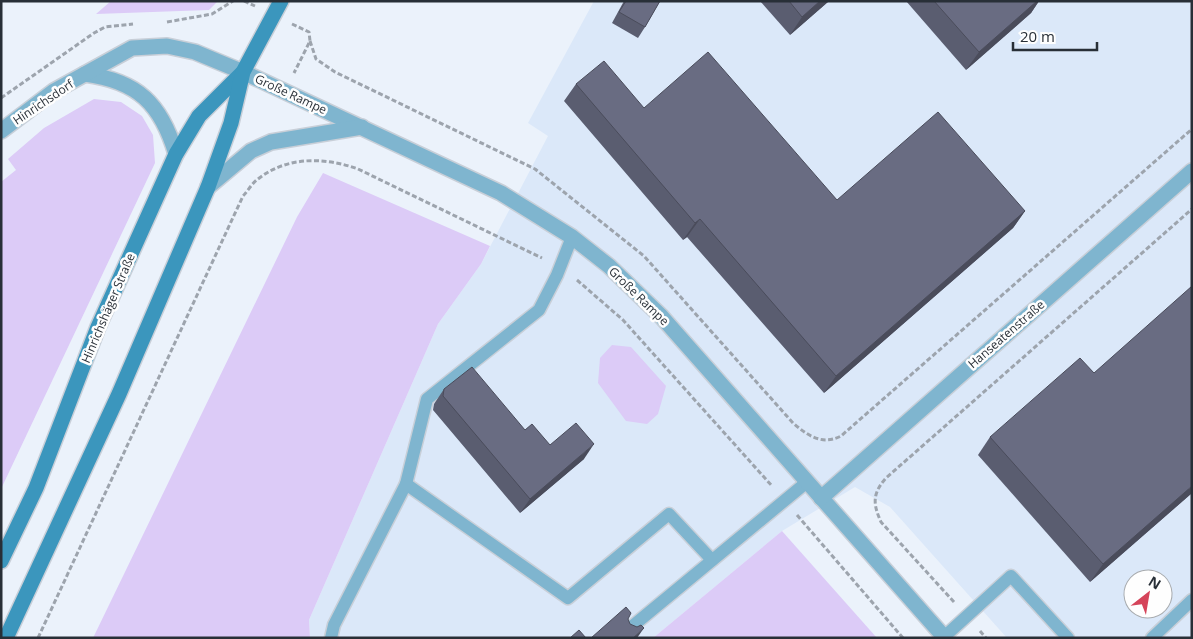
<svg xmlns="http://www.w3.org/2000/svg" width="1193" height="639" font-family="'Open Sans',sans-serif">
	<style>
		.built { fill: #dbe8f9; fill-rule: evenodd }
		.green { fill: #dccbf7 }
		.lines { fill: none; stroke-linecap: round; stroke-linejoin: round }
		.lane-casing { stroke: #c8cfd8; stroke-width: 15 }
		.street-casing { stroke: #c8cfd8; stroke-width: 18 }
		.secondary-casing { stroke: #c8cfd8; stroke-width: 18 }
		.path { stroke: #9da4ad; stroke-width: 3; stroke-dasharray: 5 2.5; stroke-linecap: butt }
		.lane { stroke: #7fb5cf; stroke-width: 12 }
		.street { stroke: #7fb5cf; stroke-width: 15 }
		.secondary { stroke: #3b96bd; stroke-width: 15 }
		.wall { fill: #5a5d70 }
		.shaded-wall { fill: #4a4c5b }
		.building { fill: #696c82; stroke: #4a4c5b }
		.labels { text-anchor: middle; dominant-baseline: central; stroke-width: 5; stroke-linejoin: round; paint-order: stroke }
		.street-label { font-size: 12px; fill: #282f37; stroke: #fefefe }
	</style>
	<rect width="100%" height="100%" fill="#ebf2fb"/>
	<path class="built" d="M594,1h598v637h-185l-117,-131 -35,-20 -73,44 -129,107h-343l-1,-18 129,-296 43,-60 67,-128 -20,-13zM1133,579h30v30h-30z"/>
	<g class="green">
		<polygon points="111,1 218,1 209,10 96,14"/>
		<polygon points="94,99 121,102 142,116 153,135 155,163 1,489 1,182 16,170 8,159 44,128"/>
		<polygon points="323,173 490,246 481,264 438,324 309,620 310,638 93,638 297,217"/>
		<polygon points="612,345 631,347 666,386 658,414 647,424 626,421 598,383 600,358"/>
		<polygon points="782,531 877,638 653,638"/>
	</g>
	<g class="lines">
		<defs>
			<g id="lane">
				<polyline points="406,484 568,598 669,514 712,560"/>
				<polyline points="629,629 807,482"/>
				<polyline points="944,637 1011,576 1068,638"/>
				<polyline points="331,638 334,625 406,484 427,399 539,310 557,275 572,237"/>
				<polyline points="1152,638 1192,600"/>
			</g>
			<g id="street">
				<path d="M85,74c53,7 76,30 91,80"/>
				<polyline points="1,131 54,91 132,48 167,46 195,52 243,72 501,193 572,237 609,266 661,316 945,638"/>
				<polyline points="208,187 251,151 271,142 362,127"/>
				<polyline points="821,498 1192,171"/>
			</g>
			<g id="secondary">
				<polyline points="1,561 36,488 98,327 176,154 199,116 242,73"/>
				<polyline points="6,638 119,394 208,187 231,123 243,72 281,1"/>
			</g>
		</defs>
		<use href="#lane" class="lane-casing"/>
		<use href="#street" class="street-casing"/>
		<use href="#secondary" class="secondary-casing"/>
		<g class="path">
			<polyline points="244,1 255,6"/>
			<polyline points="167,22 212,14 233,1"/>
			<polyline points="292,24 309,32 310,41 294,73"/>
			<path d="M310,41l6,18 19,13 200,97 109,87 149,167c14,12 29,23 48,13l351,-307"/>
			<polyline points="1,98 94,33 105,27 133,24"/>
			<polyline points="577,280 623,320 772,486"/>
			<polyline points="797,515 903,638"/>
			<path d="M954,602l-73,-80c-8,-18 -9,-28 5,-44l306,-269"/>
			<polyline points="980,631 986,638"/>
			<path d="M38,638l205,-442c5,-5 9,-13 15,-17 29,-23 67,-22 100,-10l184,89"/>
		</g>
		<use href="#lane" class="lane"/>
		<use href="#street" class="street"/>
		<use href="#secondary" class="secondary"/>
	</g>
	<g class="wall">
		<polygon points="624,1 660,1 645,27 638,38 612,23"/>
		<polygon points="760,1 829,1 790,35"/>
		<polygon points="906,1 1039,1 1031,13 966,70"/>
		<polygon points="576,84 644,108 837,200 1025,211 1013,228 824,393 687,237 683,240 564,101"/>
		<polygon points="1094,373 1192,493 1090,582 978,455 990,437"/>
		<polygon points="444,389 525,430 550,445 584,459 520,513 433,410 434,404"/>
	</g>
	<g class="shaded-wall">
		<polygon points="820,1 829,1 790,35 802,17"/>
		<polygon points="1037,1 1039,1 1031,13 966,70 979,52"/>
		<polygon points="1025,211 1013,228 824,393 836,376"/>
		<polygon points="700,219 687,237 683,240 695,223"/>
		<polygon points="594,444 584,459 520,513 530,499"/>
		<polygon points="1192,486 1192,493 1090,582 1103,564"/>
		<polygon points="644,628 637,638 633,638"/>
	</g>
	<g class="building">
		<polygon points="626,1 660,1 645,27 619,12"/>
		<polygon points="789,1 820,1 802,17"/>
		<polygon points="934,1 1037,1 979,52"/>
		<polygon points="708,52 837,200 938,112 1025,211 836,376 700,219 695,223 576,84 604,61 644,108"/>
		<polygon points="1192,286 1192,486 1103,564 990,437 1080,358 1094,373"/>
		<polygon points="472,367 525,430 532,424 550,445 576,423 594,444 530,499 443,396 444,389"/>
		<polygon points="626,607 631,613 628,619 630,624 637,627 641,625 644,628 633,638 591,638"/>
		<polygon points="579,630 586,638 570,638"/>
	</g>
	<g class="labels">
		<g class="street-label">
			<text transform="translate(291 94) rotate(25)">Große Rampe</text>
			<text transform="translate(43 102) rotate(-34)">Hinrichsdorf</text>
			<text transform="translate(639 296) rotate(44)">Große Rampe</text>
			<text transform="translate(108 308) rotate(-67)">Hinrichshäger Straße</text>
			<text transform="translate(1006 334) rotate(-41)">Hanseatenstraße</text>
		</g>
	</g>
	<rect width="1193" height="639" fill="none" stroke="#282f37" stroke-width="5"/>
	<g transform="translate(1148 594) rotate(31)"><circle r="24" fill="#fefefe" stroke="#a8abae"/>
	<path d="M0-4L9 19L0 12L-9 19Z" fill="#d5445a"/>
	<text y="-8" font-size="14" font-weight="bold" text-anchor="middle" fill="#282f37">N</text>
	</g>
	<path d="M1013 42v8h84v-8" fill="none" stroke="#282f37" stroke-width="2.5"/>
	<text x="1020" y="42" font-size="15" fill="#282f37" stroke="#fefefe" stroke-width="4" paint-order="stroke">20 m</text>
</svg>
